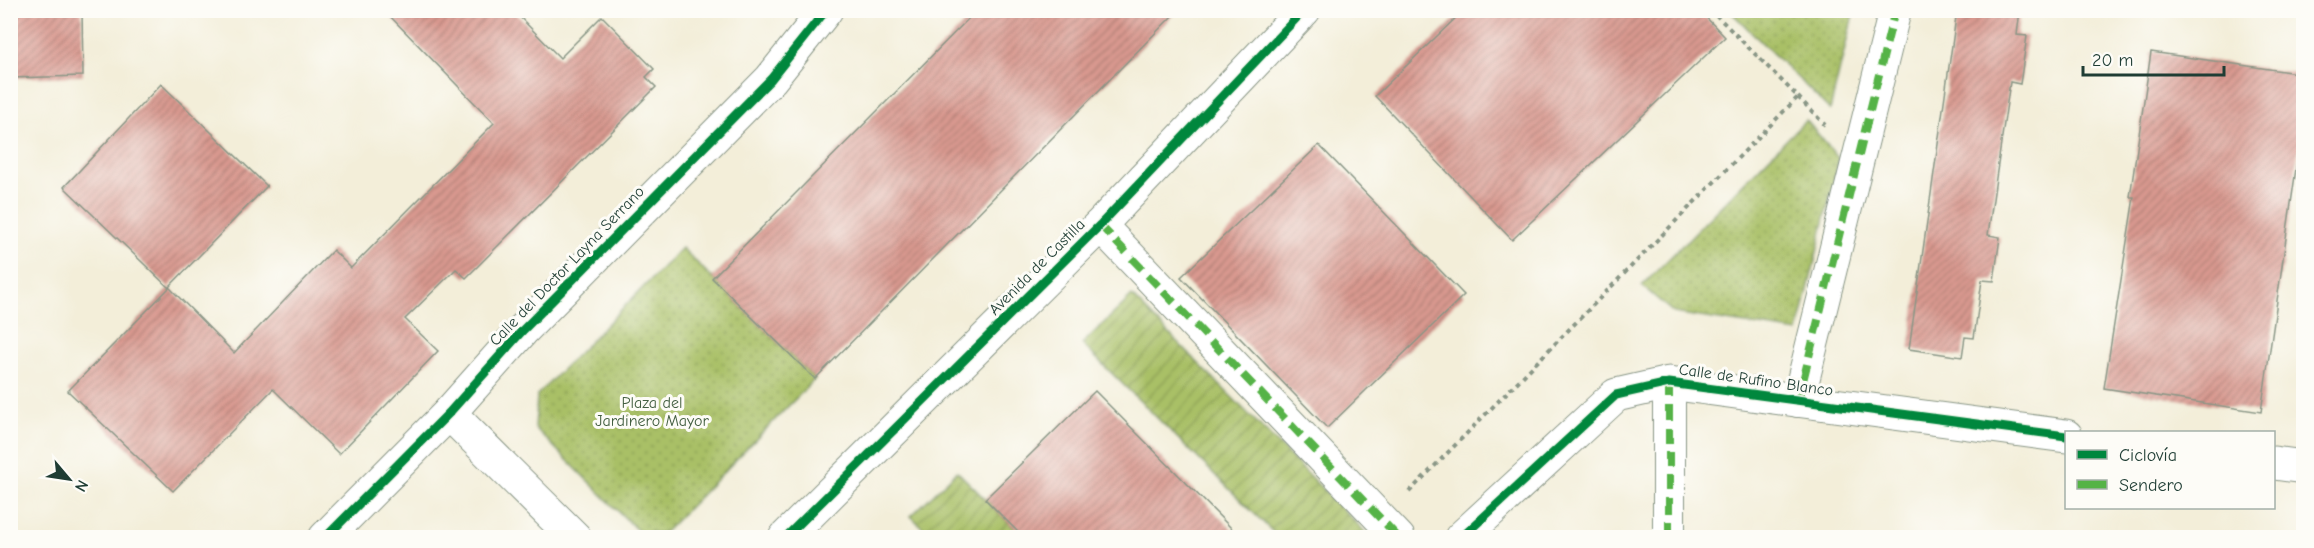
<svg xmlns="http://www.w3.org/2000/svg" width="2314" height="548" font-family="'Comic Neue',sans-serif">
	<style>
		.park { fill: url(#park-dots); stroke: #647e4d; stroke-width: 1.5 }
		.garden { fill: url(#garden-furrows); stroke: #647e4d; stroke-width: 1.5 }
		.building { fill: url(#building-hatch) }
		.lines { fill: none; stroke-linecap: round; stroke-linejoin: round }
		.pedestrian-casing { stroke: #899686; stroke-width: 34 }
		.minor-casing { stroke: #899686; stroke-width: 35 }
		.tertiary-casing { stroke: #899686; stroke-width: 35 }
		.path { stroke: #899686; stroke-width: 4; stroke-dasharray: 4.5 4.5; stroke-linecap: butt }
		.pedestrian { stroke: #fff; stroke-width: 32 }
		.minor { stroke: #fff; stroke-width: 33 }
		.tertiary { stroke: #fff; stroke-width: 33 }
		.quiet { stroke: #55b346; stroke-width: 8; stroke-dasharray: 15 8; stroke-linecap: butt }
		.cycleway-casing { stroke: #fdfcf7; stroke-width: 13 }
		.cycleway { stroke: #00873e; stroke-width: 9 }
		.labels { text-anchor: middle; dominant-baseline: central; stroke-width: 6; stroke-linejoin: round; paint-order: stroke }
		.street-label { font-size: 16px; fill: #1f3d34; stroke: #fdfcf7 }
		.park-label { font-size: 16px; fill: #425e40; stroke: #fdfcf7 }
	</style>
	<defs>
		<pattern id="park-dots" width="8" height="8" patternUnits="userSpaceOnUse" patternTransform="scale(1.5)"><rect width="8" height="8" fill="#a9c066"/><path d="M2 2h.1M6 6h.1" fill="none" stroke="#899d55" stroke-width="1.8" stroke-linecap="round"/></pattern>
		<pattern id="garden-furrows" width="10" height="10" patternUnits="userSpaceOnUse" patternTransform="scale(1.5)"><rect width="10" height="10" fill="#a9c066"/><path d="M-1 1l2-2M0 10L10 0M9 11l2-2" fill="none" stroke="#899d55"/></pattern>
		<pattern id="building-hatch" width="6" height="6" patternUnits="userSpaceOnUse" patternTransform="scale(1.5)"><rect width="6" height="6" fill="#d9998f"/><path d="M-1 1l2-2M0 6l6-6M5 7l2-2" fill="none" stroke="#af7e76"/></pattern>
	</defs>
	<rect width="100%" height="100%" fill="#fdfcf7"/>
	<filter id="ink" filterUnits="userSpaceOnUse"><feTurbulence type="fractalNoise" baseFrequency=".0167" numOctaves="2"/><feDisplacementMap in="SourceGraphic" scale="12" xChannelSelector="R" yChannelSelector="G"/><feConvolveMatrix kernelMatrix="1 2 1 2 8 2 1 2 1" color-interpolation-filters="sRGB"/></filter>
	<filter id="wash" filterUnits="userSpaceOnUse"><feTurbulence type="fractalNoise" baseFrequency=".008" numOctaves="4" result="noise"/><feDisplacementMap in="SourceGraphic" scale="24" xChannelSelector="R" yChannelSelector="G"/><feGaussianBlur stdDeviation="1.35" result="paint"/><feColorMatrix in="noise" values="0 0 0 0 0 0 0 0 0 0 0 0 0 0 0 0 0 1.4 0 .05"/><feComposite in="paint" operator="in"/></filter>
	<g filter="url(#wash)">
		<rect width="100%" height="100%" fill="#f3eed9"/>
		<g class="park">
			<polygon points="1730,11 1854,11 1830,110"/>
			<polygon points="1806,120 1839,159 1798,332 1674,313 1642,286"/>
			<polygon points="682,248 815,379 664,533 640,533 535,428 537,395"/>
		</g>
		<g class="garden">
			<polygon points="1132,296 1365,532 1360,537 1278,537 1082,344"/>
			<polygon points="957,471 1023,537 932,537 911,516"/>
		</g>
		<g id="blocks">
			<g class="building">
				<polygon points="39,10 82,10 83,76 10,78 10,13"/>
				<polygon points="384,10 513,10 560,58 602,16 654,69 646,77 656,87 466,278 456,269 405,319 438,351 339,454 273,389 173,491 68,391 169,288 64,187 161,84 267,186 169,287 234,353 333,250 351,268 494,123"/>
				<polygon points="977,10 1178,10 815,379 712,278"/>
				<polygon points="1464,10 1699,10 1725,37 1512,240 1375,96"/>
				<polygon points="1957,10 2020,10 2017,35 2027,36 2020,84 2010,82 1996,178 1988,235 2000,237 1994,281 1982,280 1974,338 1965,337 1962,357 1909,349"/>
				<polygon points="2151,52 2304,74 2304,113 2261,412 2104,388 2134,197 2130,197"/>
				<polygon points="1319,145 1464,295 1327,428 1181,277"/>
				<polygon points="1095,391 1240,537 1023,537 985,499"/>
			</g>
		</g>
	</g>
	<g filter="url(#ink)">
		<use href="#blocks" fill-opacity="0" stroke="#899686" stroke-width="1.5"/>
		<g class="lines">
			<defs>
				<g id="pedestrian">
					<polyline points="1100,225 1399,538"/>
					<polyline points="1669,383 1669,538"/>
					<polyline points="1798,401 1895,10"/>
				</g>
				<g id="minor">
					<polyline points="449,413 575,538"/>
					<polyline points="2274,463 2304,467"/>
					<polyline points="325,538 449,413 522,331 771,79 826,10"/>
					<polyline points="1461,538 1616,395 1669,383 2066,436"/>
				</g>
				<polyline id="tertiary" points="785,538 1100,225 1304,10"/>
			</defs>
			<use href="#pedestrian" class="pedestrian-casing"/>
			<use href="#minor" class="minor-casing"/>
			<use href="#tertiary" class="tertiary-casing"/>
			<g class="path">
				<polyline points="1798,97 1825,125"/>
				<polyline points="1409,492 1798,97 1711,10"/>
			</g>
			<use href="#pedestrian" class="pedestrian"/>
			<use href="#minor" class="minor"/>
			<use href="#tertiary" class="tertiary"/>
			<g class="quiet">
				<polyline points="1100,225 1399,538"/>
				<polyline points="1669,383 1669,538"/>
				<polyline points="1798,401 1895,10"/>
			</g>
			<defs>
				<g id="cycleway">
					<polyline points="325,538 449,413 522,331 771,79 826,10"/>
					<polyline points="785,538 1100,225 1304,10"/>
					<polyline points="1461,538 1616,395 1669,383 2066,436"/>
				</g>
			</defs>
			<use href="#cycleway" class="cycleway-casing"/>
			<use href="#cycleway" class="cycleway"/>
		</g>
	</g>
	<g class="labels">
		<g class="street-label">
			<text transform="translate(567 266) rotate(-46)">Calle del Doctor Layna Serrano</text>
			<text transform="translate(1037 267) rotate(-45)">Avenida de Castilla</text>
			<text transform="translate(1756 380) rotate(8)">Calle de Rufino Blanco</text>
		</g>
		<g class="park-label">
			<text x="652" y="403">Plaza del<tspan x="652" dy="18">Jardinero Mayor</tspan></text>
		</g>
	</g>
	<rect width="2314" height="548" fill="none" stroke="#fdfcf7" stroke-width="36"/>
	<rect x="2065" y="431" width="210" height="78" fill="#fdfcf7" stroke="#a4b0a9" stroke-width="1.5"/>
	<rect x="2077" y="450" width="30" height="9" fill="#00873e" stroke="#a4b0a9" stroke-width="1.5"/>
	<text x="2119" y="461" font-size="18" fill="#1f3d34">Ciclovía</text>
	<rect x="2077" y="480" width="30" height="9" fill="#55b346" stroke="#a4b0a9" stroke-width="1.5"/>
	<text x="2119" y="491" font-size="18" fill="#1f3d34">Sendero</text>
	<g transform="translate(69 479) rotate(119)" stroke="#fdfcf7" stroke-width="4.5" paint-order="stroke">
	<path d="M0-4.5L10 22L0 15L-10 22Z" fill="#1f3d34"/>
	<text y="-9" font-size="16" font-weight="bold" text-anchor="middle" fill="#1f3d34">N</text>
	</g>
	<path d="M2083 66v9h141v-9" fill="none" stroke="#1f3d34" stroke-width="3"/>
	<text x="2092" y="66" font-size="18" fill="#1f3d34" stroke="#fdfcf7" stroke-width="4.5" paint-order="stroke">20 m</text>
</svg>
